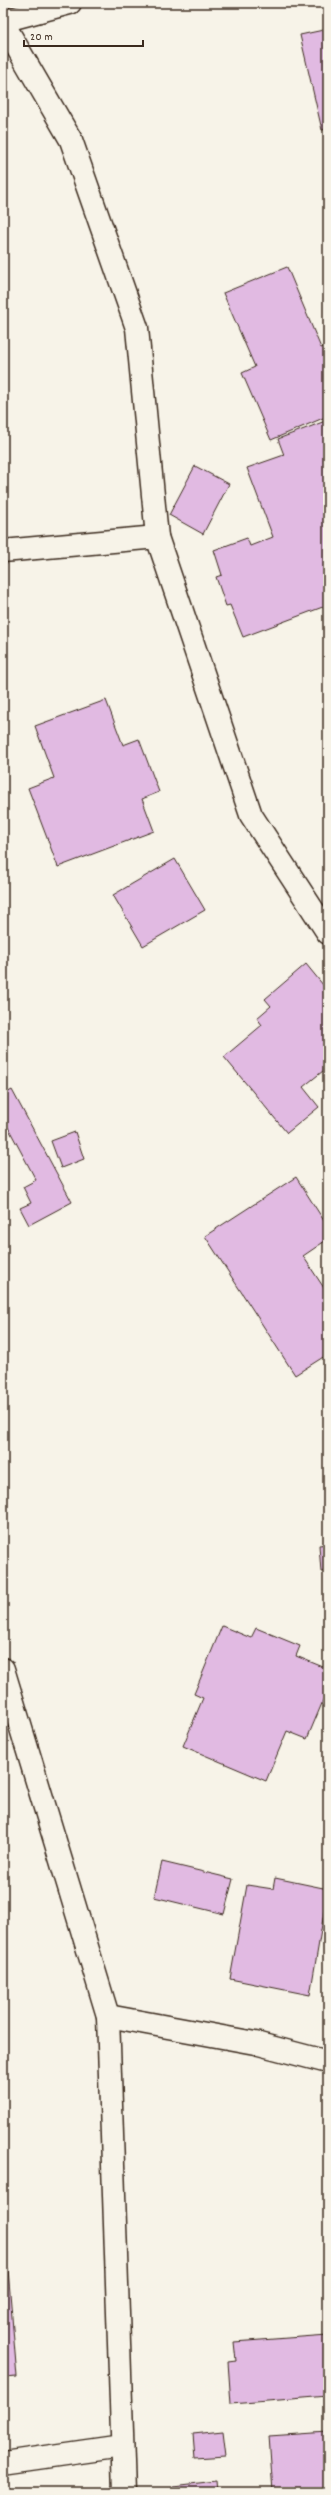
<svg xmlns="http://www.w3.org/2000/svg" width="331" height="2495" font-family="Dekko,sans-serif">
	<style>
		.building { fill: #e1bae2; stroke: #3b2a1e }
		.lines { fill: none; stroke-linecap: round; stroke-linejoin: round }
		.minor-casing { stroke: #3b2a1e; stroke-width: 25 }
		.minor { stroke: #f7f3e8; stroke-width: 22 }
	</style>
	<rect width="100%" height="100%" fill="#f7f3e8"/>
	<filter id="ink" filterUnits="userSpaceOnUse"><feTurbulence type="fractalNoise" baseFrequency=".025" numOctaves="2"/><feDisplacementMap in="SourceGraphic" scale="8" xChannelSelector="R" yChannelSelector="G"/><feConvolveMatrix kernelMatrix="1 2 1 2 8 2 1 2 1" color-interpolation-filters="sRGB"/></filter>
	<g filter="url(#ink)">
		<g class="building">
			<polygon points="328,29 328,129 322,130 300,35"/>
			<polygon points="287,267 321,348 328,345 328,416 271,440 242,373 255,367 223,293"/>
			<polygon points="328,420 328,605 243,637 230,605 226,606 216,577 222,575 214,550 247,538 250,546 273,537 247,468 284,455 278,439"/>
			<polygon points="195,466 229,484 203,534 169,515"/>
			<polygon points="106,700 123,745 139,739 159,792 142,799 154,831 58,867 28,788 54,778 35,726"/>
			<polygon points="175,859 205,910 143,946 113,895"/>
			<polygon points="306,964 328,991 328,1067 303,1087 319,1107 287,1133 224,1057 262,1025 257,1018 271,1006 265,999"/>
			<polygon points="12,1090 72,1202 29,1225 20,1208 31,1203 23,1187 36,1180 3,1118 3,1095"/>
			<polygon points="75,1132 84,1159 61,1168 51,1141"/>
			<polygon points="296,1177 328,1227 328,1239 303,1256 328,1294 328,1354 295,1375 205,1236"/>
			<polygon points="328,1544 328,1571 321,1572 319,1545"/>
			<polygon points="222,1626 251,1638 256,1628 300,1646 296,1656 328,1669 328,1689 307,1739 287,1731 266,1781 183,1746 203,1698 194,1694"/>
			<polygon points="162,1862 233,1879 224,1914 154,1897"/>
			<polygon points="275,1878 328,1889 310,1995 230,1979 247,1885 273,1889"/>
			<polygon points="8,2269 17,2377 3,2378 3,2270"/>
			<polygon points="328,2335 328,2396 231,2404 228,2362 236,2361 234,2342"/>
			<polygon points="223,2431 226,2456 195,2458 193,2434"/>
			<polygon points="328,2432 328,2492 273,2492 269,2436"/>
			<polygon points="216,2481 217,2492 174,2492 173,2486"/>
		</g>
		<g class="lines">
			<defs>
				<g id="minor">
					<polyline points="3,21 70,3"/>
					<polyline points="3,23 71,140 137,328 157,537"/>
					<polyline points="3,551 157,537 251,815 328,933"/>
					<polyline points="3,1669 108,2016 124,2492"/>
					<polyline points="108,2016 255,2043 328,2062"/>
					<polyline points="3,2463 122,2446"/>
				</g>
			</defs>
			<use href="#minor" class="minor-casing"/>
			<use href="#minor" class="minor"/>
		</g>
	</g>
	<rect width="331" height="2495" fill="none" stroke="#f7f3e8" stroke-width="16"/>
	<rect x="8" y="8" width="315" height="2479" fill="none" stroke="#3b2a1e" stroke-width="1.5" filter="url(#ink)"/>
	<path d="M24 40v6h119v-6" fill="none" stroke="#3b2a1e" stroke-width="2"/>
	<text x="30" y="40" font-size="12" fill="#3b2a1e" stroke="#f7f3e8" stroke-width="3" paint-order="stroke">20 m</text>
</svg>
